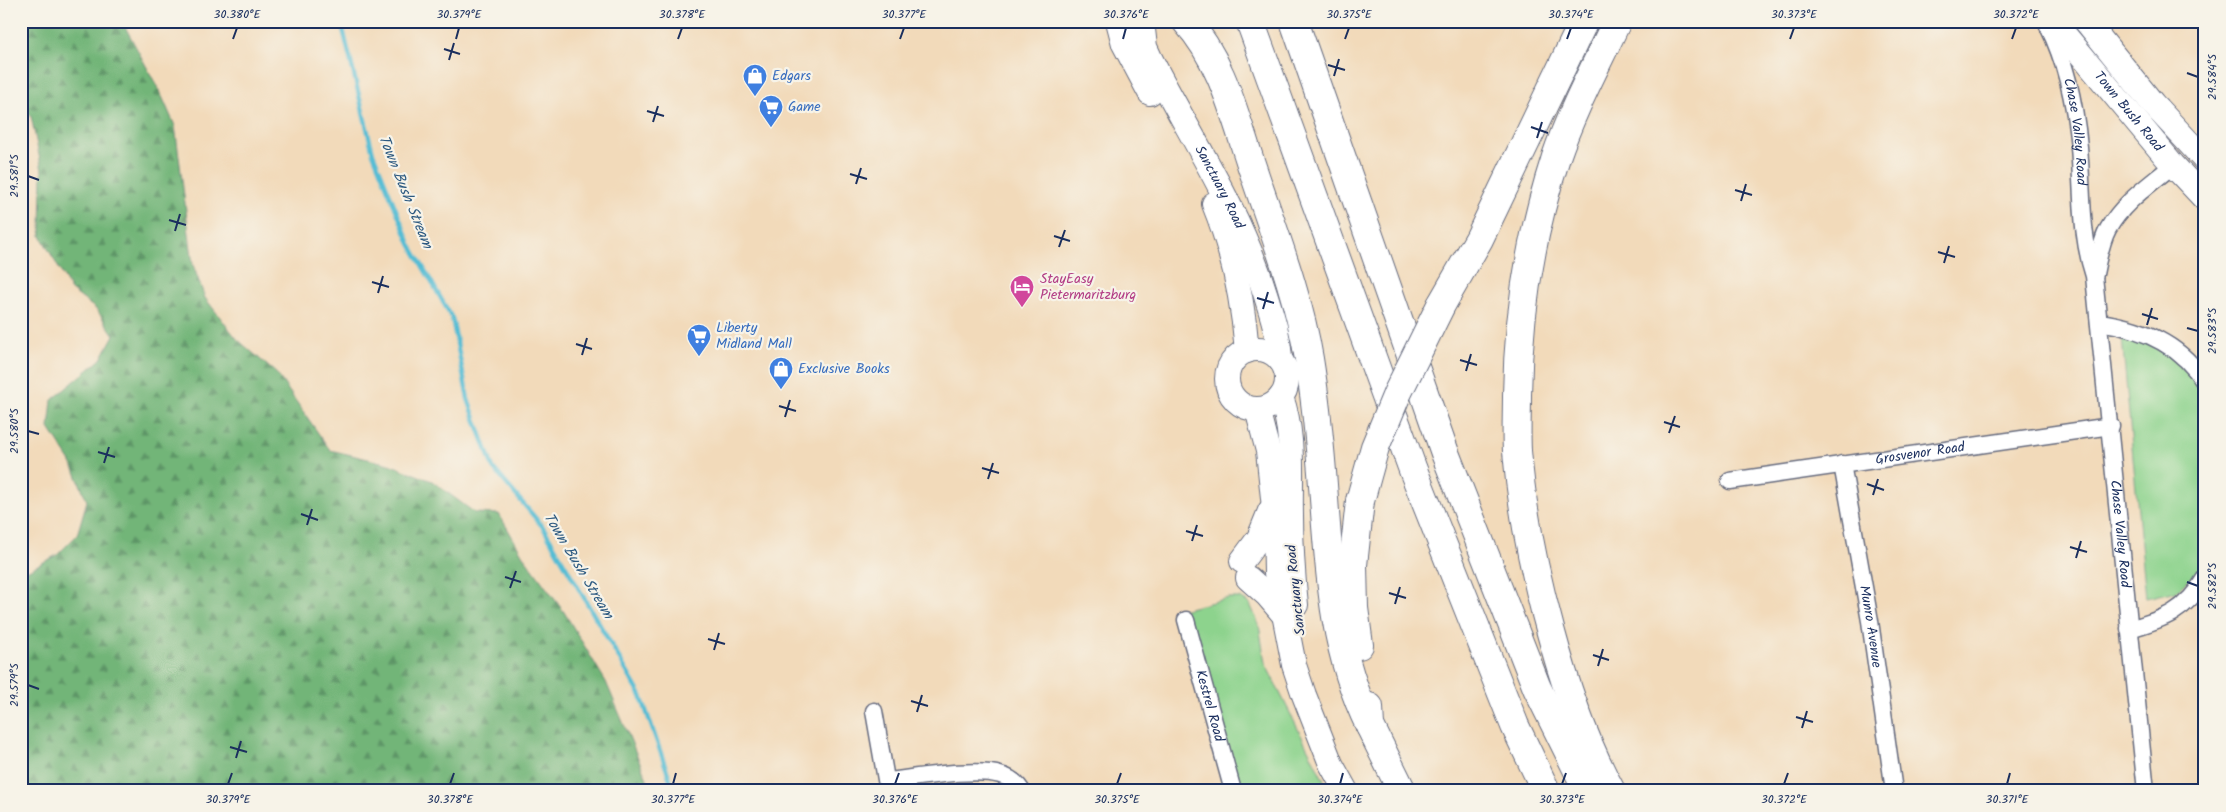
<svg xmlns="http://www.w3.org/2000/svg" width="2226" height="812" font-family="Kalam,sans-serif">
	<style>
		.grass { fill: #8dd38d; stroke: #548176 }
		.forest { fill: url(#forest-firs); stroke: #46726b }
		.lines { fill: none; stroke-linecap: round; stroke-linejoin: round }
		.stream { stroke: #56bdd4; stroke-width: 4.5 }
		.street-casing { stroke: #666b7e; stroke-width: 19 }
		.secondary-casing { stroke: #666b7e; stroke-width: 26 }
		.highway-casing { stroke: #666b7e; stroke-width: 30 }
		.street { stroke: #fff; stroke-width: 16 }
		.secondary { stroke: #fff; stroke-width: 24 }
		.highway { stroke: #fff; stroke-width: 28 }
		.highway-bridge-casing { stroke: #666b7e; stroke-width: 30; stroke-linecap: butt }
		.highway-bridge { stroke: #fff; stroke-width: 28 }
		.ticks { fill: none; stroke: #1b2f5e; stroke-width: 2 }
		.labels { text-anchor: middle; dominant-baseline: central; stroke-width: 4.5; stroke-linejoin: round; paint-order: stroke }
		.shop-label { font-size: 14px; fill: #366cbe; stroke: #f7f3e8; text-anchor: start }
		.street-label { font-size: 14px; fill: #1b2f5e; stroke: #f7f3e8 }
		.hotel-label { font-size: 14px; fill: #b23c85; stroke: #f7f3e8; text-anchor: start }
		.water-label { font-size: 15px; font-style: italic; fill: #2d5a81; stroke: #f7f3e8 }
		.neatline { fill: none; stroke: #1b2f5e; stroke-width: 2 }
		.ticks-label { font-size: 12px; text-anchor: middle; fill: #1b2f5e }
	</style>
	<defs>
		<pattern id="forest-firs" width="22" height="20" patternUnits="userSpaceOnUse" patternTransform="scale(1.25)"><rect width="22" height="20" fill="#72b578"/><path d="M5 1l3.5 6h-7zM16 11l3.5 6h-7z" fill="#5d9466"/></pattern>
	</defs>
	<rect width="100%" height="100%" fill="#f7f3e8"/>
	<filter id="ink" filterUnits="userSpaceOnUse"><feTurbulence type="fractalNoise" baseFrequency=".02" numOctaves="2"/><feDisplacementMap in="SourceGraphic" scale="10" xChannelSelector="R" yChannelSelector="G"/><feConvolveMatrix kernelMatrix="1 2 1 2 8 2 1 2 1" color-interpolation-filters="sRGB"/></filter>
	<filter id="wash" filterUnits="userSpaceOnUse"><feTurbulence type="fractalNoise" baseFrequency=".0096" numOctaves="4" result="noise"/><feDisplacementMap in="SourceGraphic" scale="20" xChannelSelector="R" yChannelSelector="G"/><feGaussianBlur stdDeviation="1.12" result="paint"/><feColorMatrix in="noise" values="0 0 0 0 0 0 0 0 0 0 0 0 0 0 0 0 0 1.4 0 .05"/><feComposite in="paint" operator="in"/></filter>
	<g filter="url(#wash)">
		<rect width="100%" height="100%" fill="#f2daba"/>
		<g class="grass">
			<path d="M2122,338c8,1 17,1 24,4 23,11 47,32 59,55v167l-3,5 -26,22 -30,7z"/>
			<polygon points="1229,598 1240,598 1250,604 1259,625 1265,663 1329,791 1237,791 1181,610"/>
		</g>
		<polygon class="forest" points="21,21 122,21 160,92 175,126 193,265 205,298 237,339 277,374 330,450 389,464 432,481 475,513 499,514 524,557 564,612 606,682 652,791 21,791 21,574 57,555 77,535 87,501 71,462 49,428 52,400 101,359 114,335 96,309 71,290 41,236 42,170 31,116 21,105"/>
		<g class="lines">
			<polyline class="stream" points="341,21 373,153 410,244 452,318 468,399 493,468 543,527 641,696 674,791"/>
		</g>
	</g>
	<g filter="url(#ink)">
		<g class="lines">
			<defs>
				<g id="street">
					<path id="s1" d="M2048,26c19,38 27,78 31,121 4,44 1,87 15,129l52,515"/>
					<path d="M2095,274c3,-15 6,-32 13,-45 15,-27 43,-45 65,-64"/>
					<path d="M2099,322c44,6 83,23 106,61"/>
					<path id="s2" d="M1842,464l28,157 24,170"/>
					<path id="s3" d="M1730,481l381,-55"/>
					<path id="s4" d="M1186,620l47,171"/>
					<path d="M2129,629c36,-10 57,-18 76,-51"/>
					<polyline points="874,711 888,791"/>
					<path d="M887,781c28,-3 89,-14 113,-6 9,2 17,8 22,16"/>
				</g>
				<g id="secondary">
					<polyline points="1118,21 1124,44 1150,93"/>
					<path id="s5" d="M1142,21l3,26 5,11c40,78 89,151 115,235 7,22 14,43 15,67"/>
					<path id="s6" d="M2053,21l120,144 32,34"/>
					<polyline points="2086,21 2153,104 2205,160"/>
					<path d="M1214,204c19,47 29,97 33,147"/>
					<circle cx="1257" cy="379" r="30"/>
					<path d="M1281,397c14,38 9,79 10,119 0,30 2,60 5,89"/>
					<polyline points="1257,409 1268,451 1275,517 1276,573 1294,665 1304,695 1331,764 1346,791"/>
					<polyline points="1242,561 1259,538 1270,511"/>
					<polyline points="1248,578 1267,595 1284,615"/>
				</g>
				<g id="highway">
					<path d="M1186,21c35,38 48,92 64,140 21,64 48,131 59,198 6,37 10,76 13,113 7,87 8,173 48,254"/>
					<polyline points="1250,21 1413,470 1515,726 1546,791"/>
					<polyline points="1294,21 1445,453 1537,688 1588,791"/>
					<polyline points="1441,305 1479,239 1584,21"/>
					<polyline points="1359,645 1354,608 1353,565 1360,501"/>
					<polyline points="1369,707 1370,726 1402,791"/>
					<path d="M1611,791c-28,-51 -46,-106 -61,-162 -16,-58 -28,-117 -33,-178 -1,-18 0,-38 0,-56 1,-81 14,-161 39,-238 16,-47 40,-91 61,-136"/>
				</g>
			</defs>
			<use href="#street" class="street-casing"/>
			<use href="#secondary" class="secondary-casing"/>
			<use href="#highway" class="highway-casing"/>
			<use href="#street" class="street"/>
			<use href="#secondary" class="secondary"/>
			<use href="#highway" class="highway"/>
			<defs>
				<polyline id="highway-bridge" points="1360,501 1375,447 1397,394 1441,305"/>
			</defs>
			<use href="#highway-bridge" class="highway-bridge-casing"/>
			<use href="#highway-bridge" class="highway-bridge"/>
		</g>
	</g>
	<path class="ticks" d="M233,39l4,-11M456,39l3,-11M678,39l4,-11M900,39l4,-11M1123,39l3,-11M1345,39l4,-11M1567,39l4,-11M1790,39l4,-11M2012,39l4,-11M444,49l16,5M449,60l5,-17M1328,65l17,5M2187,73l11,4M1334,76l5,-17M647,111l17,5M653,122l5,-16M1531,127l17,6M1537,138l5,-16M850,174l17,5M28,176l11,4M856,184l5,-16M1735,190l17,5M1741,201l5,-17M169,220l17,5M175,231l5,-17M1054,236l16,5M1059,247l6,-17M1938,252l17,5M1944,263l5,-17M372,282l17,5M378,293l5,-17M1257,298l17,5M1263,309l5,-17M2142,314l16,5M2147,325l5,-17M2187,328l11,3M576,344l16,5M582,355l5,-17M1460,360l17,5M1466,371l5,-17M779,406l17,5M785,417l5,-17M1664,422l16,5M28,431l11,3M1669,433l6,-17M98,452l17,5M104,463l5,-16M982,468l17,5M988,479l5,-16M1867,484l17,6M1873,495l5,-16M301,514l17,6M307,525l5,-16M1186,531l17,5M1192,541l5,-16M2070,547l17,5M2076,558l5,-17M505,577l16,5M2187,582l11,4M510,588l6,-17M1389,593l17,5M1395,604l5,-17M708,639l17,5M714,650l5,-17M1593,655l16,5M1598,666l5,-17M28,685l11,4M911,701l17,5M917,712l5,-17M1796,717l17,5M1802,728l5,-17M230,747l17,5M236,758l5,-17M228,784l4,-11M450,784l4,-11M673,784l3,-11M895,784l4,-11M1117,784l4,-11M1340,784l3,-11M1562,784l4,-11M1784,784l4,-11M2007,784l3,-11"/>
	<defs>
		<symbol id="shop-pin" viewBox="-11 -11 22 30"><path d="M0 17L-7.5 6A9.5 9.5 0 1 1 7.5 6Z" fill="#3f7fe0" stroke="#f7f3e8"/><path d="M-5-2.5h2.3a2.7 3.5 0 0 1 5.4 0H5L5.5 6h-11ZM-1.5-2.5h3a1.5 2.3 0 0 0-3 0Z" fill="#fff"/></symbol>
		<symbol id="supermarket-pin" viewBox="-11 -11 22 30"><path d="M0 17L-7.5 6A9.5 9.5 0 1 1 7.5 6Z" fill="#3f7fe0" stroke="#f7f3e8"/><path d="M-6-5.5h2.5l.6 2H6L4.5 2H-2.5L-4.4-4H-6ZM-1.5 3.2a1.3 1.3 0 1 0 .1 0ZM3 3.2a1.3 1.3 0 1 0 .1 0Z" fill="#fff"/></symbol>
		<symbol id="hotel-pin" viewBox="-11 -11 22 30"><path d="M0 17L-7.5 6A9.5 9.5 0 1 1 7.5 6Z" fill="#d1479c" stroke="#f7f3e8"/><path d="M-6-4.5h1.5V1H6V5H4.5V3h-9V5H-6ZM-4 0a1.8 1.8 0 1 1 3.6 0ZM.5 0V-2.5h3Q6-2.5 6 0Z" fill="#fff"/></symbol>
	</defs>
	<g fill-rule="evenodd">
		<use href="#shop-pin" x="741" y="62" width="28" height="38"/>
		<use href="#supermarket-pin" x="757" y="93" width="28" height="38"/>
		<use href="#hotel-pin" x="1008" y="273" width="28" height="38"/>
		<use href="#supermarket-pin" x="685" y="322" width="28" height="38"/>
		<use href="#shop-pin" x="767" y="355" width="28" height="38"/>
	</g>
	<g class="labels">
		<g class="shop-label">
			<text x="772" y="76">Edgars</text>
			<text x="788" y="107">Game</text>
			<text x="716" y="328">Liberty<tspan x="716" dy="16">Midland Mall</tspan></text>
			<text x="798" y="369">Exclusive Books</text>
		</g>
		<g class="street-label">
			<text stroke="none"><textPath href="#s6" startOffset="118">Town Bush Road</textPath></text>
			<text stroke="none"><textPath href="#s1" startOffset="110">Chase Valley Road</textPath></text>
			<text stroke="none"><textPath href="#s5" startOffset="185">Sanctuary Road</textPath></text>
			<text stroke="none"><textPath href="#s3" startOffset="192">Grosvenor Road</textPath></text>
			<text stroke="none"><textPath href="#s1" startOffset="515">Chase Valley Road</textPath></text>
			<text transform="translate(1296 590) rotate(-96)">Sanctuary Road</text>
			<text stroke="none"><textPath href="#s2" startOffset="165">Munro Avenue</textPath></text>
			<text stroke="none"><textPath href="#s4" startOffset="89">Kestrel Road</textPath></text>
		</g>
		<g class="hotel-label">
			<text x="1040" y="279">StayEasy<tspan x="1040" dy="16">Pietermaritzburg</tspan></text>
		</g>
		<g class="water-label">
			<text transform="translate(405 192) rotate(68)">Town Bush Stream</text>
			<text transform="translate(578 566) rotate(59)">Town Bush Stream</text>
		</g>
	</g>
	<rect width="2226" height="812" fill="none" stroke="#f7f3e8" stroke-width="55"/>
	<rect x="28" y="28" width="2170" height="756" class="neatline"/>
	<g class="ticks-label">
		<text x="237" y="18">30.380°E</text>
		<text x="459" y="18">30.379°E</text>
		<text x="682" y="18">30.378°E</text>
		<text x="904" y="18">30.377°E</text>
		<text x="1126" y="18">30.376°E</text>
		<text x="1349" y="18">30.375°E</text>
		<text x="1571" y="18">30.374°E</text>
		<text x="1794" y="18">30.373°E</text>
		<text x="2016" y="18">30.372°E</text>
		<text transform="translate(2212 77) rotate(-90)" y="4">29.584°S</text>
		<text transform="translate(14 176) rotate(-90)" y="4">29.581°S</text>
		<text transform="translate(2212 331) rotate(-90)" y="4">29.583°S</text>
		<text transform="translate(14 431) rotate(-90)" y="4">29.580°S</text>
		<text transform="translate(2212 586) rotate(-90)" y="4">29.582°S</text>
		<text transform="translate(14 685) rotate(-90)" y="4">29.579°S</text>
		<text x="228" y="803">30.379°E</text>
		<text x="450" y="803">30.378°E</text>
		<text x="673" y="803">30.377°E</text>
		<text x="895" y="803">30.376°E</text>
		<text x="1117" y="803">30.375°E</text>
		<text x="1340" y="803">30.374°E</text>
		<text x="1562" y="803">30.373°E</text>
		<text x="1784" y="803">30.372°E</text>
		<text x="2007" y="803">30.371°E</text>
	</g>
</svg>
